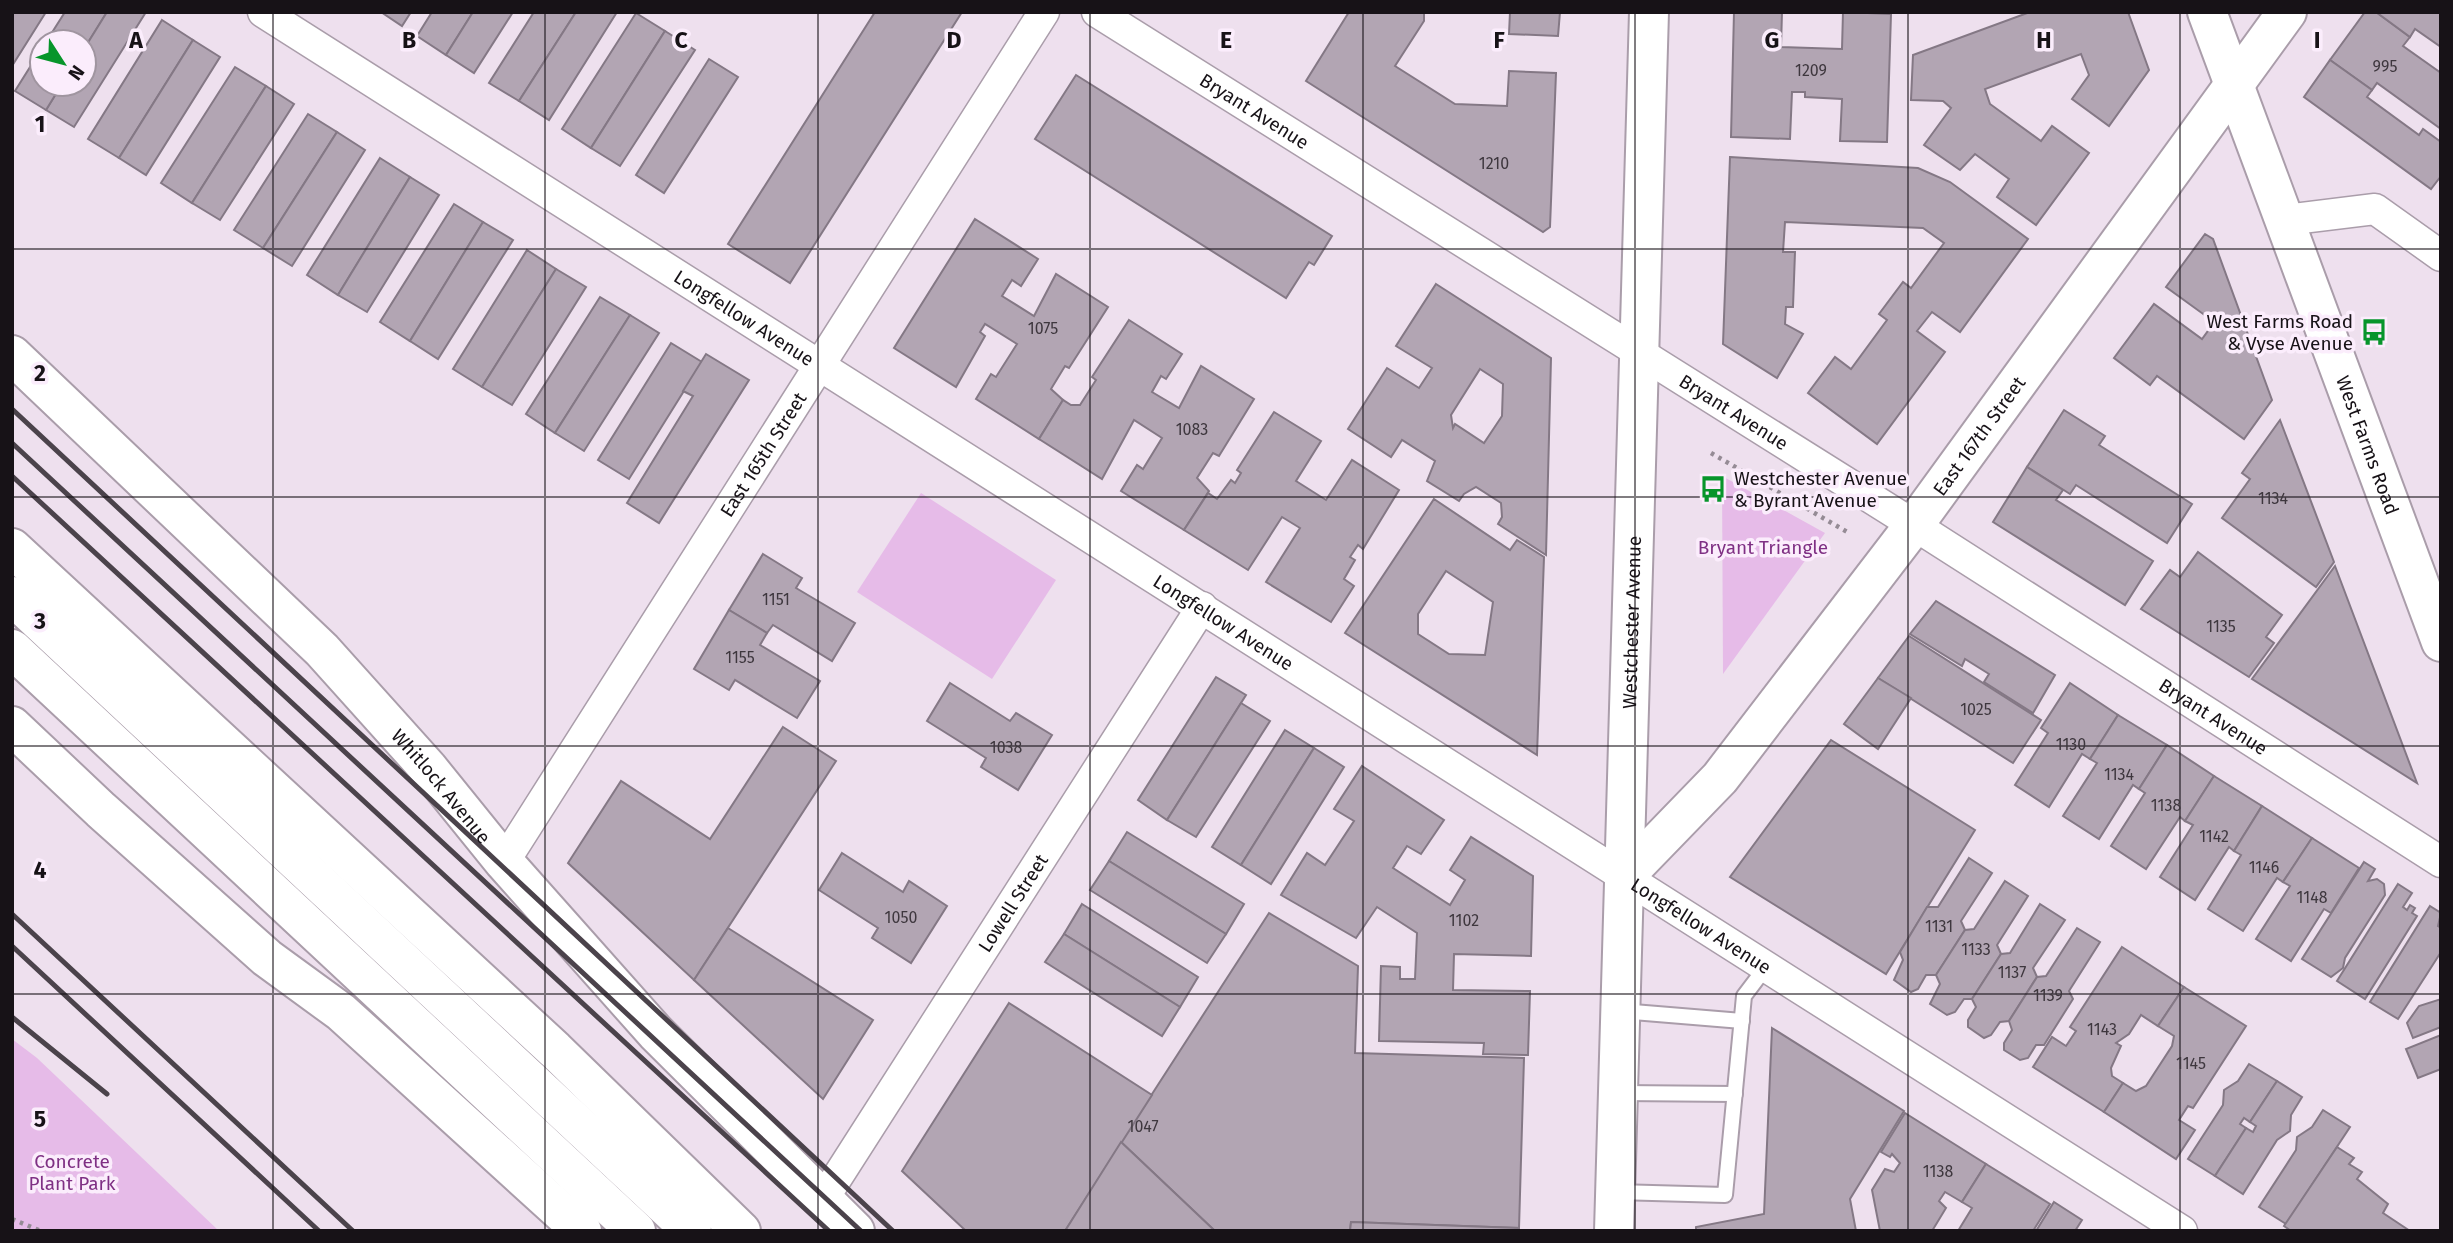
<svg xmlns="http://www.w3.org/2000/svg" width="2453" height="1243" font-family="'Fira Sans',sans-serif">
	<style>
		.green { fill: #e6bbe8 }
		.building { fill: #b2a5b3; stroke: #847885; stroke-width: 2; fill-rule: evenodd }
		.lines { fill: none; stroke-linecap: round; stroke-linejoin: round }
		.lane-casing { stroke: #aa9daa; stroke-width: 18 }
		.street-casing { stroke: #aa9daa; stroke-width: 33 }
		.secondary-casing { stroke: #aa9daa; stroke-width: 42 }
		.primary-casing { stroke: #aa9daa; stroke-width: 42 }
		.highway-casing { stroke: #aa9daa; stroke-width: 42 }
		.path { stroke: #958b95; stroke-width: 4.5; stroke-dasharray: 3.5 5; stroke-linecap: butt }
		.lane { stroke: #fff; stroke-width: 14 }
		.street { stroke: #fff; stroke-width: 30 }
		.secondary { stroke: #fff; stroke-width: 38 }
		.primary { stroke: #fff; stroke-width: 38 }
		.highway { stroke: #fff; stroke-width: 38 }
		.rail { stroke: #4b434b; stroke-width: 5 }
		.grid { fill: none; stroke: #171217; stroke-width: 2; stroke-opacity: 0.55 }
		.labels { text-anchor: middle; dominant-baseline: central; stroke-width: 7; stroke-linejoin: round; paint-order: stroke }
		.number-label { font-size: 16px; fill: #3e373e }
		.street-label { font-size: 19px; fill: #171217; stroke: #fbedfc }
		.poi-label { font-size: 19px; fill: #171217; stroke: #fbedfc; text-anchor: end }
		.park-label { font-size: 19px; fill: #7f3084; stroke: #fbedfc }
		.grid-label { font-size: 23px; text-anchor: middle; font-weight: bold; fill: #171217; stroke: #fbedfc; stroke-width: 7; stroke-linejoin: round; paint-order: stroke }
	</style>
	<rect width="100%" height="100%" fill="#eee0ee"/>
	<g class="green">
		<polygon points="1722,476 1825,533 1723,674"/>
		<polygon points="921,493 1056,580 992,679 857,592"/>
		<polygon points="12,1039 37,1058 219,1231 12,1231"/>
	</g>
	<g class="building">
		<polygon points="12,12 46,12 12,66"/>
		<polygon points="65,12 107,12 84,49 84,42 46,42"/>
		<polygon points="107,12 146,12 74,127 46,110 62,84 84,84 84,49"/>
		<polygon points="381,12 411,12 402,26"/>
		<polygon points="432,12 473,12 446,55 417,36"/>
		<polygon points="473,12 513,12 474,73 446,55"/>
		<polygon points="534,12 576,12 519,101 489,83"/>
		<polygon points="576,12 617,12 549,120 519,101"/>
		<polygon points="875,12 962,12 790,283 728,244"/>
		<polygon points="1349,12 1424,12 1424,21 1395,66 1455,104 1507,106 1509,71 1556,73 1550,227 1543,232 1306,81"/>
		<polygon points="1510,12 1560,12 1558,36 1509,34"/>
		<polygon points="1734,12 1782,12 1781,47 1842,49 1843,12 1891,14 1887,142 1840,141 1842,99 1805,97 1805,92 1792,92 1790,139 1731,137"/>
		<polygon points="2030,12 2128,12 2149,70 2109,126 2072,99 2089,75 2081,54 1985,89 1990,104 2041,141 2052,126 2089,153 2036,225 1997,197 2009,179 1975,154 1960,170 1924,145 1951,108 1943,101 1911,100 1913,55"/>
		<polygon points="2365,12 2376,12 2410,37 2403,46 2441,73 2441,129 2377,83 2372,90 2330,60"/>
		<polygon points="2376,12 2441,12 2441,47 2415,29 2410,37"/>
		<polygon points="636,13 665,31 591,148 562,129"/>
		<polygon points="162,20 193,40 119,158 88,139"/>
		<polygon points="665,31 695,50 620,166 591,148"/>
		<polygon points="193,40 220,57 146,175 119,158"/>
		<polygon points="42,48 42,84 62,84 46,110 15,91"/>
		<polygon points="709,59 738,77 664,193 636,175"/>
		<polygon points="2330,60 2372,90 2367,97 2419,135 2423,129 2441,142 2441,176 2431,189 2304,97"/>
		<polygon points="235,67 266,86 192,203 161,183"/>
		<polygon points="1076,75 1332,236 1314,265 1309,262 1286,298 1035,139"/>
		<polygon points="266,86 294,104 220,220 192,203"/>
		<polygon points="308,114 337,132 263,248 234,230"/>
		<polygon points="337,132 365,150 292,266 263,248"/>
		<polygon points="1730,157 1918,168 1950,182 2028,239 1960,332 1932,312 1917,331 1945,352 1877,444 1808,393 1835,357 1851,369 1887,320 1879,314 1903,282 1911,288 1944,243 1923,228 1785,222 1783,252 1795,252 1793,307 1786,307 1785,324 1803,334 1777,378 1723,344"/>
		<polygon points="380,158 410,177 338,295 307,275"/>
		<polygon points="410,177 439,195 367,312 338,295"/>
		<polygon points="454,204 483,222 410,341 380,322"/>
		<polygon points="975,219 1038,259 1021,286 1012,280 1002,296 1034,316 1056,274 1108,307 1069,368 1065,366 1051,389 1063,400 1039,439 976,399 991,374 996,377 1017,344 985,324 980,332 985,336 956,387 894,348"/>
		<polygon points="483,222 513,240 438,359 410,341"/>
		<polygon points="2205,234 2213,239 2272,400 2244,439 2157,376 2150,385 2114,358 2154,304 2202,339 2210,328 2206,316 2166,287"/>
		<polygon points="527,250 556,269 482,387 453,369"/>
		<polygon points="556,269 586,287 512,405 482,387"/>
		<path d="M1436,284l115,74 -5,197 -48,-31 4,-7 -1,-14 -25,-16 -12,7 -5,7 -32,-20 8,-20 -33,-21 -11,17 -43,-28 39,-61 32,20 13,-20 -36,-22zM1480,369l23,15 -1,32 -18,27 -29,-19 -2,4 -2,-13z"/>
		<polygon points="600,297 630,315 555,433 526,414"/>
		<polygon points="630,315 659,333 584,451 555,433"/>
		<polygon points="1129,320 1182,354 1166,379 1161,376 1152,392 1179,408 1201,366 1254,399 1219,456 1213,453 1197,478 1209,491 1184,530 1121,491 1137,465 1143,469 1162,438 1134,420 1102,479 1039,439 1063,400 1071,405 1080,405 1096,380 1092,377"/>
		<polygon points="671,343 702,362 629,479 598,460"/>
		<polygon points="706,354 749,380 659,523 627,503 693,396 683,391"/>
		<polygon points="2064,410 2105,436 2099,445 2192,504 2167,543 2076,485 2070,494 2027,467"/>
		<polygon points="1274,412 1321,441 1296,481 1326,500 1352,460 1399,490 1363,549 1358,545 1350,557 1355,560 1344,579 1354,586 1331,622 1266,582 1300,528 1282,517 1248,570 1184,530 1208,493 1217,499 1231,480 1235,483 1241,473 1237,470"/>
		<polygon points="2280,420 2334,562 2316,587 2222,518 2250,479 2242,473"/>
		<polygon points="2027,467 2063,490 2056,500 2153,561 2125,605 1993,522"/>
		<path d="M1434,499l76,51 7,-10 27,17 -7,198 -192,-122zM1446,571l47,31 -8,53 -36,-1 -31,-20v-20z"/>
		<polygon points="2198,552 2282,615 2266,637 2274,643 2249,677 2141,609 2170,570 2180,577"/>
		<polygon points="763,554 802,578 796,588 855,623 832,661 773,625 767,633 729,610"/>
		<polygon points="2335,566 2417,783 2252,679"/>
		<polygon points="1936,601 2055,675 2033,713 1984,682 1989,674 1965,659 1962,666 1910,634"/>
		<polygon points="729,610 767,633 760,645 820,681 797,718 735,680 729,690 694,669"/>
		<polygon points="1909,636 2041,720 2013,763 1878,678"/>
		<polygon points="1216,677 1246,695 1167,820 1138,800"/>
		<polygon points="1878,678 1911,698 1878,749 1844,724"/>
		<polygon points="950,683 1010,721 1016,713 1052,735 1018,790 981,767 986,758 927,721"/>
		<polygon points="2070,683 2118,715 2090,759 2082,754 2049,807 2015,785 2048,733 2041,728"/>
		<polygon points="1241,703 1270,721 1196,837 1167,820"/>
		<polygon points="2118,715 2167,745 2139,789 2133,785 2099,839 2063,816 2097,763 2090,759"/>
		<polygon points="783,727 836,761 694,980 568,863 621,781 710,839"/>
		<polygon points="1285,730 1314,748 1241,865 1212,847"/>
		<polygon points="1831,740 1975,830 1886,974 1730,877"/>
		<polygon points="2167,745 2214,776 2185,821 2180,817 2146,869 2111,846 2145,793 2139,789"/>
		<polygon points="1314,748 1344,767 1271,884 1241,865"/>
		<polygon points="1362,766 1444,820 1421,854 1407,846 1393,868 1450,905 1465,880 1450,870 1471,837 1533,876 1531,956 1454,954 1453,990 1530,991 1528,1055 1483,1054 1484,1043 1379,1041 1381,966 1400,967 1400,979 1415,979 1417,933 1377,907 1356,938 1281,895 1307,853 1325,865 1354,821 1334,809"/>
		<polygon points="2214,776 2262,806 2234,851 2229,847 2195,900 2160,877 2193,825 2185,821"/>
		<polygon points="2262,806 2312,838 2283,882 2277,878 2243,931 2208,909 2241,855 2234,851"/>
		<polygon points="1127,832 1244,904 1226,934 1109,861"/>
		<polygon points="2312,838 2359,868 2331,913 2324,909 2291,961 2256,939 2290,886 2283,882"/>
		<polygon points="842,853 903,892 909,881 947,906 911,963 872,938 878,928 819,890"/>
		<polygon points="1969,858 1992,873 1961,921 1965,930 1936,975 1926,975 1918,989 1911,992 1894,980 1903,960 1900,952 1927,907 1938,907"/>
		<polygon points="1109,861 1226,934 1207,963 1090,890"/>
		<polygon points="2364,862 2375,869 2368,881 2377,879 2384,884 2385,895 2345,958 2343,968 2331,977 2302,959"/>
		<polygon points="2005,881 2028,896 1997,945 2001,954 1972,999 1964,999 1955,1012 1947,1015 1930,1004 1940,984 1936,975 1965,930 1974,929"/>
		<polygon points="2398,884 2412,893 2403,907 2407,910 2410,905 2415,908 2412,913 2417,916 2365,999 2337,981"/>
		<polygon points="1082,904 1198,977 1180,1007 1064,934"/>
		<polygon points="2040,904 2065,920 2033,968 2037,977 2009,1021 2000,1022 1991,1035 1984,1038 1968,1027 1968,1020 1976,1007 1972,999 2001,954 2010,953"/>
		<polygon points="2430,906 2441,913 2438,926 2441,928 2441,952 2398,1019 2370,1002"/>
		<polygon points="1269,913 1358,966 1355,1053 1524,1058 1519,1228 1351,1222 1350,1231 1215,1231 1121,1142"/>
		<polygon points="728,928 873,1020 823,1099 694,980"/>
		<polygon points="2077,928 2100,942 2069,991 2073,999 2044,1045 2036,1045 2028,1058 2020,1060 2004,1050 2004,1043 2012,1030 2009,1021 2037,977 2046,976"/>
		<polygon points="1064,934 1180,1007 1162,1036 1045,962"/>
		<polygon points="2122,947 2184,987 2158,1026 2141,1015 2129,1034 2116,1043 2121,1046 2111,1068 2112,1076 2123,1083 2104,1112 2033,1067 2052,1037 2066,1046 2076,1031 2070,1027"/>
		<polygon points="2184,987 2246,1026 2193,1108 2188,1106 2179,1120 2195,1130 2176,1159 2104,1112 2123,1083 2136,1091 2146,1086 2172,1046 2174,1036 2158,1026"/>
		<polygon points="2441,999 2441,1027 2413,1038 2407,1023 2419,1006"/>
		<polygon points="1009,1003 1152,1095 1065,1231 966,1231 902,1171"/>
		<polygon points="1772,1028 1904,1111 1850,1199 1856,1231 1696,1231 1696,1227 1764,1214"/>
		<polygon points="2441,1035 2441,1069 2418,1078 2406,1049"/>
		<polygon points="2249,1064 2277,1081 2250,1122 2244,1118 2240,1124 2246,1128 2215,1176 2188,1159 2223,1105 2224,1090 2238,1081"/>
		<polygon points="2277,1081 2302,1097 2291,1115 2290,1131 2277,1140 2243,1194 2215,1176 2246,1128 2253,1132 2256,1126 2250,1122"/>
		<polygon points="2323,1110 2350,1127 2286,1224 2259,1207 2296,1150 2297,1137 2312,1127"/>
		<polygon points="1905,1113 1986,1164 1962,1202 1945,1192 1939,1201 1946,1208 1932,1231 1880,1231 1872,1190 1885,1169 1894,1172 1900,1163 1892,1154 1890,1157 1881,1152"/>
		<polygon points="1121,1142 1215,1231 1065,1231"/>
		<polygon points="2337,1147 2354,1158 2349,1164 2362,1172 2357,1179 2388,1204 2383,1213 2410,1231 2291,1231 2284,1226"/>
		<polygon points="1986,1164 2050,1204 2033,1231 1958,1231 1972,1208 1962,1202"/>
		<polygon points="2054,1202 2082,1220 2075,1231 2036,1231"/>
		<polygon points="1351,1222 1519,1228 1519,1231 1350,1231"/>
	</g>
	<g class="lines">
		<defs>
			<g id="lane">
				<polyline points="1621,1011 1742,1021"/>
				<polyline points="1621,1093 1735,1094"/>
				<polyline points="1616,1192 1725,1195 1744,996 1766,967"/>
			</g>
			<g id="street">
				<path id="s1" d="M263,12l1919,1219"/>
				<path id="s2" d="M1097,12l817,513 527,337"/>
				<polyline points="2285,220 2375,209 2441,256"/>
				<path id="s3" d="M504,862l540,-850"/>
				<path id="s4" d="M822,1201l380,-594"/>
			</g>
			<g id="secondary">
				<path id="s5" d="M2207,12l234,630"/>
				<path id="s6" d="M12,355l310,295 106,118 76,94 152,171 199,198"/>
				<path id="s7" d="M1624,877l96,-99 194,-253 373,-513"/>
				<path id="s8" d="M1614,1231l35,-1219"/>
			</g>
			<g id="primary">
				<polyline points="12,596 692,1231"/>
				<polyline points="12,649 636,1231"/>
			</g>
			<g id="highway">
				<polyline points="12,548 555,1050 741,1231"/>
				<polyline points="12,726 101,810 267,958 341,1012 582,1231"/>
			</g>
		</defs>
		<use href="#lane" class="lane-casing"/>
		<use href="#street" class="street-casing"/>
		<use href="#secondary" class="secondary-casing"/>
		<use href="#primary" class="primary-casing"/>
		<use href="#highway" class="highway-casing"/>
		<g class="path">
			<polyline points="1711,453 1849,533"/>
			<polyline points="12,1219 41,1231"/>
		</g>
		<use href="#lane" class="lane"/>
		<use href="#street" class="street"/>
		<use href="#secondary" class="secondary"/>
		<use href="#primary" class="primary"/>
		<use href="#highway" class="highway"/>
		<g class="rail">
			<polyline points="12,409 893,1231"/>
			<polyline points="12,443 861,1231"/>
			<polyline points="12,476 829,1231"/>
			<polyline points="12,914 353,1231"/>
			<polyline points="12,946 319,1231"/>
			<polyline points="12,1017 107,1094"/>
		</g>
	</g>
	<path class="grid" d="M273,12v1219M545,12v1219M818,12v1219M1090,12v1219M1363,12v1219M1635,12v1219M1908,12v1219M2180,12v1219M12,249h2429M12,497h2429M12,746h2429M12,994h2429"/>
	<defs>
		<symbol id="bus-bare" viewBox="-9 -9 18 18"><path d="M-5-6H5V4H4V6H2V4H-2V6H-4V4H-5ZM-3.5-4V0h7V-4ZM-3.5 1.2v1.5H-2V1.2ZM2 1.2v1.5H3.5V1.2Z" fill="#07952b" stroke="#fbedfc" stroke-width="2.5" paint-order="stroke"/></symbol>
	</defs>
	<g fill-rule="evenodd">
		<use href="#bus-bare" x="2355" y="313" width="38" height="38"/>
		<use href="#bus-bare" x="1694" y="470" width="38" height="38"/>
	</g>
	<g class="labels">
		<g class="number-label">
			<text x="2385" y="66">995</text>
			<text x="1811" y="70">1209</text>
			<text x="1494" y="163">1210</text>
			<text x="1043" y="328">1075</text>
			<text x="1192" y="429">1083</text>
			<text x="2273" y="498">1134</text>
			<text x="776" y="599">1151</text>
			<text x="2221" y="626">1135</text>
			<text x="740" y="657">1155</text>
			<text x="1976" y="709">1025</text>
			<text x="2071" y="744">1130</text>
			<text x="1006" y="747">1038</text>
			<text x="2119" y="774">1134</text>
			<text x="2166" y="805">1138</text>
			<text x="2214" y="836">1142</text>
			<text x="2264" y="867">1146</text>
			<text x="2312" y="897">1148</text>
			<text x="901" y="917">1050</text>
			<text x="1464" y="920">1102</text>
			<text x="1939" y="926">1131</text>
			<text x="1976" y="949">1133</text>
			<text x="2012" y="972">1137</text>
			<text x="2048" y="995">1139</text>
			<text x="2102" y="1029">1143</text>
			<text x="2191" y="1063">1145</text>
			<text x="1143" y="1126">1047</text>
			<text x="1938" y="1171">1138</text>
		</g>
		<g class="street-label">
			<text stroke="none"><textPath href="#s2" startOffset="186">Bryant Avenue</textPath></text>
			<text stroke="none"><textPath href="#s1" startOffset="570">Longfellow Avenue</textPath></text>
			<text stroke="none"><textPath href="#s2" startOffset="752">Bryant Avenue</textPath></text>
			<text stroke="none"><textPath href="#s7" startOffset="567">East 167th Street</textPath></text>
			<text stroke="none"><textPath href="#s5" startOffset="462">West Farms Road</textPath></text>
			<text stroke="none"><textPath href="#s3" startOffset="483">East 165th Street</textPath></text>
			<text stroke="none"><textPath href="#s1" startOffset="1138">Longfellow Avenue</textPath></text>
			<text stroke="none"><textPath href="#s8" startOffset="609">Westchester Avenue</textPath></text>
			<text stroke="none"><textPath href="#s2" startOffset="1320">Bryant Avenue</textPath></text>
			<text stroke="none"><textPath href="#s6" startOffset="609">Whitlock Avenue</textPath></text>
			<text stroke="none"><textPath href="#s4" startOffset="354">Lowell Street</textPath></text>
			<text stroke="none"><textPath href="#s1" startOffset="1704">Longfellow Avenue</textPath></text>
		</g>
		<g class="poi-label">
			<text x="2353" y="321">West Farms Road<tspan x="2353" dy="22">&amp; Vyse Avenue</tspan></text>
			<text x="1734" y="478" text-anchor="start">Westchester Avenue<tspan x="1734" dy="22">&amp; Byrant Avenue</tspan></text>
		</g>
		<g class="park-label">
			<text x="1763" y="547">Bryant Triangle</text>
			<text x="72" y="1161">Concrete<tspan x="72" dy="22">Plant Park</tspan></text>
		</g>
	</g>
	<g class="grid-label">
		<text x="136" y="48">A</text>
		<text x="409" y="48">B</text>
		<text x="681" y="48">C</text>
		<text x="954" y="48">D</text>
		<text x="1226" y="48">E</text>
		<text x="1499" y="48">F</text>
		<text x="1772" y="48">G</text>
		<text x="2044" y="48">H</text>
		<text x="2317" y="48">I</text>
		<text x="40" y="132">1</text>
		<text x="40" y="381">2</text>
		<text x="40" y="629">3</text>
		<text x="40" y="878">4</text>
		<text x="40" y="1127">5</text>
	</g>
	<rect width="2453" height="1243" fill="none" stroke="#171217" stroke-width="28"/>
	<g transform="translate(63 63) rotate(126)"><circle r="33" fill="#fbedfc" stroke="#a095a0" stroke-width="2"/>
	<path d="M0-5L12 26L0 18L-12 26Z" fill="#07952b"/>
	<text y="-10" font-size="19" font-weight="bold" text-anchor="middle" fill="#171217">N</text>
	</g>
</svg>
